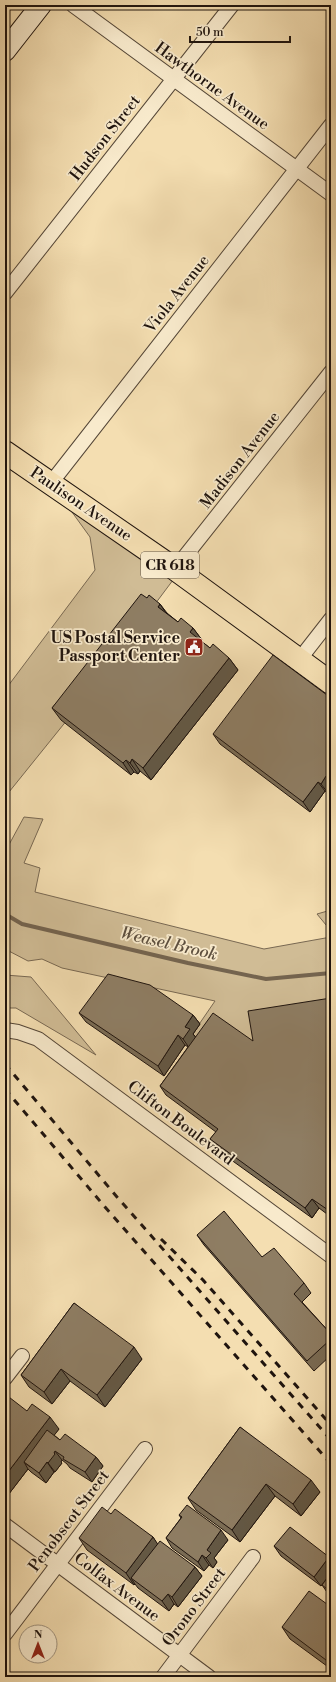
<svg xmlns="http://www.w3.org/2000/svg" width="336" height="1682" font-family="'Libre Bodoni',serif">
	<style>
		.green { fill: #d0bc95; stroke: #786852 }
		.lines { fill: none; stroke-linecap: round; stroke-linejoin: round }
		.stream { stroke: #74644f; stroke-width: 4 }
		.minor-casing { stroke: #544637; stroke-width: 16 }
		.secondary-casing { stroke: #1f140e; stroke-width: 22 }
		.primary-casing { stroke: #1f140e; stroke-width: 24 }
		.minor { stroke: #f8eacc; stroke-width: 14 }
		.secondary { stroke: #f8eacc; stroke-width: 20 }
		.primary { stroke: #f4deb1; stroke-width: 22 }
		.rail { stroke: #1f140e; stroke-width: 3; stroke-dasharray: 7 7; stroke-linecap: butt }
		.wall { fill: #7a6c55; stroke: #1f140e }
		.shaded-wall { fill: #635845; stroke: #1f140e }
		.building { fill: #8e7d63; stroke: #1f140e }
		.labels { text-anchor: middle; dominant-baseline: central; stroke-width: 3.5; stroke-linejoin: round; paint-order: stroke }
		.shield { fill: #f8eacc; stroke: #605447; stroke-width: 1 }
		.shield-label { font-size: 15px; font-weight: bold; fill: #1f140e }
		.street-label { font-size: 16px; fill: #1f140e; stroke: #f8eacc }
		.poi-label { font-size: 16px; font-weight: bold; fill: #1f140e; stroke: #f8eacc; text-anchor: end }
		.water-label { font-size: 17px; font-style: italic; fill: #5e503f; stroke: #f8eacc }
	</style>
	<rect width="100%" height="100%" fill="#f4deb1"/>
	<filter id="stains"><feTurbulence type="fractalNoise" baseFrequency=".005" numOctaves="4"/><feColorMatrix values="0 0 0 0 .2 0 0 0 0 .09 0 0 0 0 .02 0 0 0 .5 -.17"/></filter>
	<radialGradient id="worn" r=".72"><stop offset=".6" stop-color="#630" stop-opacity="0"/><stop offset="1" stop-color="#630" stop-opacity=".3"/></radialGradient>
	<g class="green">
		<polygon points="51,483 179,572 84,699 5,797 5,690 95,570 90,537"/>
		<polygon points="24,817 43,819 24,863 40,868 35,892 264,949 331,937 331,1008 260,1051 204,1044 191,1036 215,1001 62,968 42,959 28,961 5,949 5,852"/>
		<polygon points="331,910 331,931 317,914"/>
		<polygon points="5,975 31,977 96,1055 16,1008 5,1008"/>
	</g>
	<g class="lines">
		<polyline class="stream" points="5,914 22,924 188,963 266,979 331,973"/>
		<defs>
			<g id="minor">
				<polyline points="73,5 331,194"/>
				<polyline points="5,293 232,5"/>
				<polyline points="51,483 331,125"/>
				<polyline points="175,569 331,372"/>
				<polyline points="299,660 331,619"/>
				<polyline points="5,1030 18,1032 38,1039 331,1256"/>
				<polyline points="5,1378 22,1356"/>
				<polyline points="5,1525 209,1677"/>
				<polyline points="5,1634 145,1449"/>
				<polyline points="163,1677 253,1557"/>
			</g>
			<polyline id="secondary" points="5,51 41,5"/>
			<polyline id="primary" points="5,452 175,569 331,683"/>
		</defs>
		<use href="#minor" class="minor-casing"/>
		<use href="#secondary" class="secondary-casing"/>
		<use href="#primary" class="primary-casing"/>
		<use href="#minor" class="minor"/>
		<use href="#secondary" class="secondary"/>
		<use href="#primary" class="primary"/>
		<g class="rail">
			<polyline points="5,1064 117,1197 331,1440"/>
			<polyline points="5,1089 105,1207 331,1464"/>
			<polyline points="161,1239 203,1280 331,1425"/>
		</g>
	</g>
	<g class="wall">
		<polygon points="147,598 160,604 167,613 178,622 193,628 202,640 201,641 210,648 229,658 238,670 151,780 140,771 138,774 134,772 131,775 61,720 52,708"/>
		<polygon points="331,698 331,788 328,793 325,791 310,812 220,744 213,734"/>
		<polygon points="331,998 331,1217 319,1208 312,1218 216,1149 210,1139 216,1132 166,1095 160,1086 188,1047 185,1045 164,1076 86,1022 79,1013 193,1015 200,1024 193,1034 196,1037 253,1041"/>
		<polygon points="197,1235 262,1257 304,1283 311,1293 302,1302 331,1334 331,1355 314,1371 204,1245"/>
		<polygon points="74,1303 142,1359 105,1407 70,1381 52,1404 29,1387 21,1375"/>
		<polygon points="27,1411 59,1429 54,1435 60,1440 96,1457 103,1466 92,1482 70,1468 67,1464 62,1460 61,1462 62,1463 55,1472 54,1472 46,1483 31,1472 28,1469 5,1499"/>
		<polygon points="240,1427 320,1492 301,1516 275,1496 240,1542 196,1510 188,1498"/>
		<polygon points="111,1514 153,1537 157,1544 195,1567 202,1576 178,1607 174,1604 169,1611 138,1588 135,1584 134,1585 87,1550 79,1538"/>
		<polygon points="179,1515 228,1540 214,1558 217,1562 213,1568 209,1565 204,1571 172,1548 166,1538 181,1518"/>
		<polygon points="274,1546 331,1573 321,1586 281,1556"/>
		<polygon points="331,1573 331,1597 329,1595 322,1585"/>
		<polygon points="331,1607 331,1669 290,1639 282,1627"/>
	</g>
	<g class="shaded-wall">
		<polygon points="160,604 168,616 158,607"/>
		<polygon points="193,628 202,640 198,644 190,632"/>
		<polygon points="229,658 238,670 151,780 143,768"/>
		<polygon points="132,759 140,771 138,774 130,763"/>
		<polygon points="126,760 134,772 131,775 123,763"/>
		<polygon points="326,776 331,783 331,788 328,793 321,784"/>
		<polygon points="318,782 325,791 310,812 303,802"/>
		<polygon points="193,1015 200,1024 193,1034 197,1039 190,1049 183,1039 185,1027"/>
		<polygon points="178,1035 185,1045 164,1076 158,1066"/>
		<polygon points="312,1199 319,1208 312,1218 305,1208"/>
		<polygon points="134,1347 142,1359 105,1407 97,1395"/>
		<polygon points="61,1369 70,1381 52,1404 44,1392"/>
		<polygon points="50,1417 59,1429 30,1467 24,1462 28,1469 5,1499 5,1476"/>
		<polygon points="55,1451 62,1460 61,1462 62,1463 55,1472 48,1463"/>
		<polygon points="96,1457 103,1466 92,1482 85,1472"/>
		<polygon points="47,1462 54,1472 46,1483 39,1473"/>
		<polygon points="311,1480 320,1492 301,1516 293,1504"/>
		<polygon points="266,1484 275,1496 240,1542 232,1530"/>
		<polygon points="221,1530 228,1540 214,1558 217,1562 213,1568 206,1558 207,1550"/>
		<polygon points="153,1537 161,1549 131,1578 135,1584 134,1585 126,1573"/>
		<polygon points="202,1555 209,1565 204,1571 198,1562"/>
		<polygon points="329,1557 331,1559 331,1573 321,1586 314,1577"/>
		<polygon points="195,1567 202,1576 178,1607 172,1597"/>
		<polygon points="168,1594 174,1604 169,1611 162,1601"/>
		<polygon points="331,1653 331,1666 326,1660"/>
	</g>
	<g class="building">
		<polygon points="141,594 147,598 149,595 160,604 158,607 178,622 181,618 193,628 190,632 210,648 213,644 229,658 143,768 132,759 130,763 126,760 123,763 52,708"/>
		<polygon points="273,655 331,698 331,780 326,776 321,784 318,782 303,802 213,734"/>
		<polygon points="108,974 150,985 193,1015 185,1027 190,1029 183,1039 178,1035 158,1066 79,1013"/>
		<polygon points="331,998 331,1212 312,1199 305,1208 210,1139 218,1129 160,1086 213,1013 253,1041 248,1011"/>
		<polygon points="224,1211 262,1257 274,1248 304,1283 294,1294 331,1334 331,1339 307,1361 197,1235"/>
		<polygon points="74,1303 134,1347 97,1395 61,1369 44,1392 21,1375"/>
		<polygon points="5,1394 27,1411 32,1404 50,1417 5,1476"/>
		<polygon points="240,1427 311,1480 293,1504 266,1484 232,1530 188,1498"/>
		<polygon points="47,1430 60,1440 65,1434 96,1457 85,1472 63,1459 64,1457 55,1451 54,1453 55,1454 48,1463 47,1462 39,1473 24,1462"/>
		<polygon points="187,1505 221,1530 207,1550 211,1553 206,1558 202,1555 198,1562 166,1538 182,1517 179,1515"/>
		<polygon points="102,1507 111,1514 115,1509 153,1537 126,1573 79,1538"/>
		<polygon points="290,1527 329,1557 314,1577 274,1546"/>
		<polygon points="160,1541 195,1567 172,1597 168,1594 162,1601 131,1578"/>
		<polygon points="331,1573 331,1592 322,1585"/>
		<polygon points="309,1591 331,1607 331,1653 326,1660 282,1627"/>
	</g>
	<defs>
		<symbol id="civic-square" viewBox="-11 -11 22 22"><rect x="-9" y="-9" width="18" height="18" rx="4" fill="#8f2418" stroke="#f8eacc"/><path d="M-.6-6.5H3V-4.5H.6V-3L4-1V1h2V6H-6V1h2V-1L-.6-3ZM-1.2 2.5V6h2.4V2.5Z" fill="#fff"/></symbol>
	</defs>
	<g fill-rule="evenodd">
		<use href="#civic-square" x="183" y="636" width="22" height="22"/>
	</g>
	<g class="labels">
		<rect class="shield" x="141" y="552" width="58" height="26" rx="3"/>
		<g class="shield-label">
			<text x="170" y="565">CR 618</text>
		</g>
		<g class="street-label">
			<text transform="translate(212 86) rotate(36)">Hawthorne Avenue</text>
			<text transform="translate(105 138) rotate(-52)">Hudson Street</text>
			<text transform="translate(177 294) rotate(-52)">Viola Avenue</text>
			<text transform="translate(240 460) rotate(-52)">Madison Avenue</text>
			<text transform="translate(81 504) rotate(34)">Paulison Avenue</text>
			<text transform="translate(181 1123) rotate(37)">Clifton Boulevard</text>
			<text transform="translate(69 1521) rotate(-53)">Penobscot Street</text>
			<text transform="translate(117 1587) rotate(37)">Colfax Avenue</text>
			<text transform="translate(194 1607) rotate(-53)">Orono Street</text>
		</g>
		<g class="poi-label">
			<text x="180" y="638">US Postal Service<tspan x="180" dy="18">Passport Center</tspan></text>
		</g>
		<g class="water-label">
			<text transform="translate(169 944) rotate(13)">Weasel Brook</text>
		</g>
	</g>
	<rect width="336" height="1682" fill="none" stroke="#f4deb1" stroke-width="20"/>
	<rect x="6" y="6" width="324" height="1670" fill="none" stroke="#1f140e" stroke-width="2"/>
	<rect x="10" y="10" width="316" height="1662" fill="none" stroke="#1f140e"/>
	<g transform="translate(38 1644)"><circle r="19" fill="#f8eacc" stroke="#a19480"/>
	<path d="M0-3L7 15L0 10L-7 15Z" fill="#8f2418"/>
	<text y="-6" font-size="11" font-weight="bold" text-anchor="middle" fill="#1f140e">N</text>
	</g>
	<path d="M190 36v6h100v-6" fill="none" stroke="#1f140e" stroke-width="2"/>
	<text x="196" y="36" font-size="12" fill="#1f140e" stroke="#f8eacc" stroke-width="3" paint-order="stroke">50 m</text>
	<rect width="100%" height="100%" filter="url(#stains)"/>
	<rect width="100%" height="100%" fill="url(#worn)"/>
</svg>
